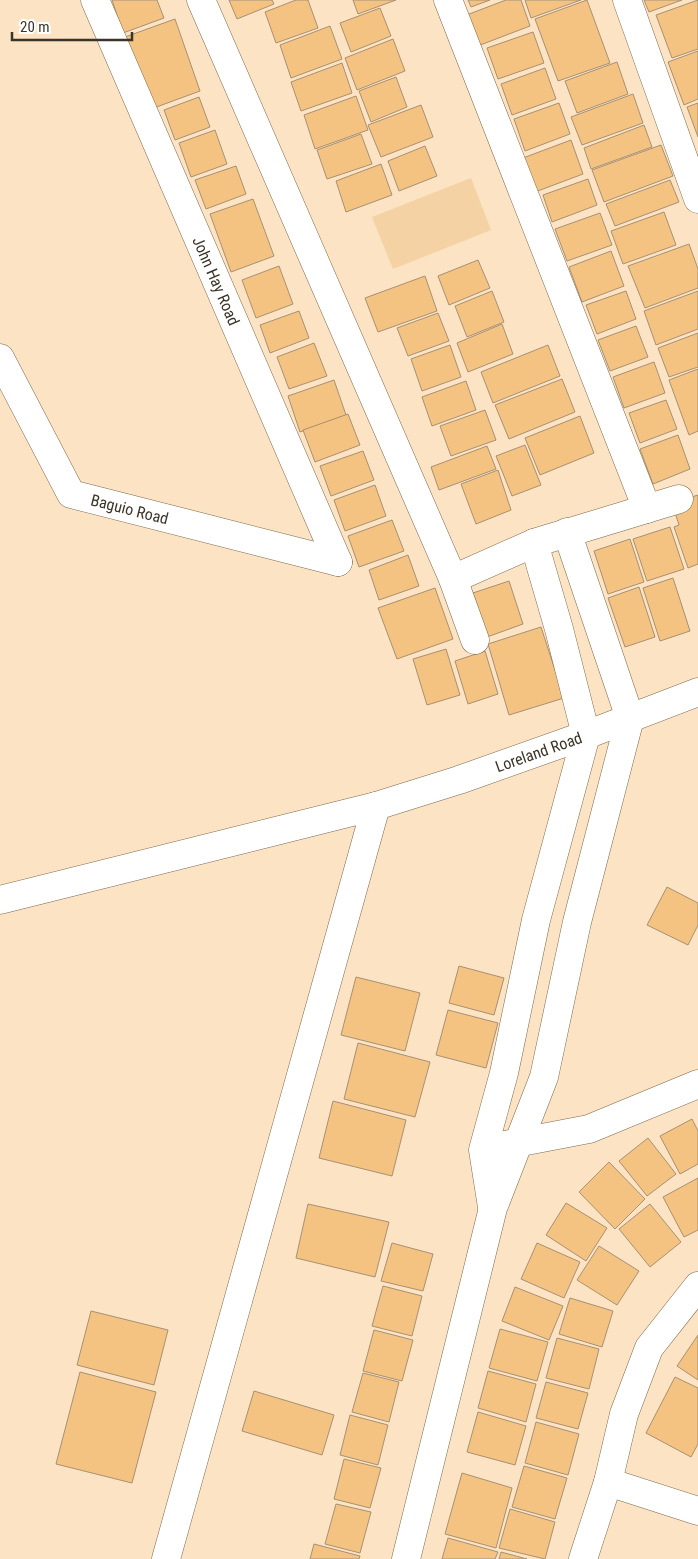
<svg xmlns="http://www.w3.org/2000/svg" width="698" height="1559" font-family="'Roboto Condensed',sans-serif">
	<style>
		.green { fill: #f5d2a4 }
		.building { fill: #f5c381; stroke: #a79073 }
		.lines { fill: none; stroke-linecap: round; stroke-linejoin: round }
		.minor-casing { stroke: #7e694d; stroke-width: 29 }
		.tertiary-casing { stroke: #7e694d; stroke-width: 29 }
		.minor { stroke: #fff; stroke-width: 28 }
		.tertiary { stroke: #fff; stroke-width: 28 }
		.labels { text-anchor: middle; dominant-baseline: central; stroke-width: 4; stroke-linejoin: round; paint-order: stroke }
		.street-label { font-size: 16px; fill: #3d3428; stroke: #fff }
	</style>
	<rect width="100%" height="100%" fill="#fbe3c3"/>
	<polygon class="green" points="471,178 491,230 393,269 372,217"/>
	<g class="building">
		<polygon points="112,0 157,0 164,18 123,33"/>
		<polygon points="229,0 272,0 274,4 237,19"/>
		<polygon points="296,0 308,0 318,28 276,43 265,12"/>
		<polygon points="353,0 396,0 358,14"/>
		<polygon points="468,0 490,0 471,7"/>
		<polygon points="506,0 521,0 530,26 475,47 464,16"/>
		<polygon points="525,0 581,0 531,18"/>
		<polygon points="587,0 610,63 558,81 535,19"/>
		<polygon points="644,0 682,0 649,12"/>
		<polygon points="698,0 698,49 672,58 656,15"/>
		<polygon points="380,8 391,36 351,52 340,23"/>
		<polygon points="175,19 200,91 151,109 125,37"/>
		<polygon points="330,26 342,59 291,78 280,45"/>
		<polygon points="533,32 544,63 498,79 487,48"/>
		<polygon points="393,39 405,71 357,90 345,58"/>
		<polygon points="698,51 698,99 684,105 668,62"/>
		<polygon points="617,62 628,94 577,113 565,81"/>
		<polygon points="342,63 352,93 301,111 291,82"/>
		<polygon points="545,68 556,99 512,115 501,84"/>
		<polygon points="396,77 407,107 371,122 359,91"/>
		<polygon points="633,94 643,123 582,145 571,117"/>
		<polygon points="356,96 368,130 315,149 304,115"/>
		<polygon points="199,97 210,127 175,140 164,110"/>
		<polygon points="559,103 570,134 525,151 514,119"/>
		<polygon points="698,103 698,137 687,107"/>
		<polygon points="421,105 433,137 381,157 368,125"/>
		<polygon points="644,125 652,147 591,169 584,148"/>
		<polygon points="215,130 227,164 191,177 179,143"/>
		<polygon points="361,134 372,164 327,179 317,150"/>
		<polygon points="571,140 583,174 535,192 523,158"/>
		<polygon points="661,145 673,176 604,202 592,170"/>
		<polygon points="425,146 437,176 399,191 388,161"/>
		<polygon points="381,164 392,195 346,212 336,181"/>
		<polygon points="236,166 246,194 206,209 195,180"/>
		<polygon points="588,179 597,205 552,222 543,195"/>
		<polygon points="670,180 679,202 615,226 606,204"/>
		<polygon points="253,199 274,256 231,272 210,214"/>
		<polygon points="664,212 676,245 623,264 611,231"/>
		<polygon points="600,213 612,245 567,261 555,229"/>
		<polygon points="689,244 698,269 698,288 645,308 628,266"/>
		<polygon points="611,251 624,286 582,302 569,267"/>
		<polygon points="478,260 490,288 449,305 438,276"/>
		<polygon points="279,266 293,304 256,318 242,280"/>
		<polygon points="425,276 437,311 378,332 365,298"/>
		<polygon points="492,291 504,322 467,337 455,306"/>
		<polygon points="626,291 636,319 597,334 586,305"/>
		<polygon points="698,291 698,329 656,345 644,311"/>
		<polygon points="299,311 309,338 270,353 260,325"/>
		<polygon points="438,313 449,341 408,356 397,328"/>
		<polygon points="502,324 513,354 468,372 457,343"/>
		<polygon points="636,326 648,357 610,371 598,340"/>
		<polygon points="698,333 698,367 669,377 658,348"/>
		<polygon points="314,343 327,376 289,389 277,357"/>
		<polygon points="450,345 461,377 422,391 411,359"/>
		<polygon points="548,345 560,376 493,403 481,372"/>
		<polygon points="654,362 665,393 624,408 613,377"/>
		<polygon points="698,369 698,431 689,435 669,380"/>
		<polygon points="562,379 575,412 509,439 495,405"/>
		<polygon points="334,380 346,415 300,432 288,396"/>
		<polygon points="466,381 476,410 432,426 422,397"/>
		<polygon points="666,400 677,429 640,443 629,413"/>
		<polygon points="485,410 496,440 451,456 440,426"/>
		<polygon points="348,414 360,445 315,462 303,430"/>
		<polygon points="580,416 594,453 540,475 525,438"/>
		<polygon points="678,435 690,469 653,484 640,449"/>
		<polygon points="525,445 541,485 512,496 496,456"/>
		<polygon points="487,446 496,469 439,490 431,467"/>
		<polygon points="363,451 374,480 331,496 320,466"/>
		<polygon points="498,470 511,510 476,524 461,484"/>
		<polygon points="375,485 386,516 345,531 334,500"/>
		<polygon points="698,495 698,564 688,568 674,527 679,525 672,503"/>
		<polygon points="392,520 404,551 359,567 348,536"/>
		<polygon points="670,527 684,569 647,581 633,539"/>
		<polygon points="630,539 644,582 608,594 594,551"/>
		<polygon points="408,555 419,586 379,600 369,570"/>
		<polygon points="673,578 690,631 660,641 643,588"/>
		<polygon points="509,581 523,624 487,637 473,593"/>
		<polygon points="639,587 655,637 625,647 608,598"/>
		<polygon points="435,588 453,639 397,659 378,608"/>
		<polygon points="541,627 564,698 509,715 488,644"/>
		<polygon points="446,649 460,695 427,705 413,659"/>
		<polygon points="485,651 498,694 468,704 455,661"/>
		<polygon points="667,887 698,903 698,925 688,945 647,925"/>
		<polygon points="459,966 504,978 494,1015 449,1003"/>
		<polygon points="356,977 420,993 405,1051 341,1035"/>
		<polygon points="448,1010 498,1023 486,1068 436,1055"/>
		<polygon points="358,1043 430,1062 415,1117 344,1099"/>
		<polygon points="333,1101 406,1120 392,1176 319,1158"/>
		<polygon points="692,1119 698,1131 698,1164 680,1174 660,1136"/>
		<polygon points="648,1138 676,1174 647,1196 619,1161"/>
		<polygon points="609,1162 645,1199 615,1229 579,1192"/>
		<polygon points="698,1178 698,1230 684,1237 663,1197"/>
		<polygon points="566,1203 607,1228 586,1261 546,1235"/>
		<polygon points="308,1204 389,1222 375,1277 296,1258"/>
		<polygon points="650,1204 681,1242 650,1267 619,1229"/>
		<polygon points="392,1243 433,1254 423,1291 381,1281"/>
		<polygon points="537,1243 580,1262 564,1298 521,1279"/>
		<polygon points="599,1246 639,1271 617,1305 577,1280"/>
		<polygon points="383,1286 422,1296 412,1336 372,1326"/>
		<polygon points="515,1287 563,1306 549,1340 502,1321"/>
		<polygon points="570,1298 613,1311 602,1347 559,1334"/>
		<polygon points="91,1311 168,1330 154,1385 77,1365"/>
		<polygon points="500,1329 548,1342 537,1381 489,1368"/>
		<polygon points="374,1330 413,1340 402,1381 363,1371"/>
		<polygon points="698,1335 698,1380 677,1366"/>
		<polygon points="557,1338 599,1349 589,1389 546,1378"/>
		<polygon points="488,1371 536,1384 526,1422 478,1408"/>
		<polygon points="80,1372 156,1392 132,1483 56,1464"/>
		<polygon points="363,1373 399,1382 389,1422 352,1412"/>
		<polygon points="675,1377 698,1388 698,1444 691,1457 646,1433"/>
		<polygon points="546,1382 588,1393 578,1429 536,1418"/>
		<polygon points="254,1391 334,1415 322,1455 242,1431"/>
		<polygon points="478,1412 526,1426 515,1465 467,1452"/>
		<polygon points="350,1415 388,1425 378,1465 340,1455"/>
		<polygon points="536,1422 579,1434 568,1475 525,1463"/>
		<polygon points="344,1459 381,1468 370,1508 334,1499"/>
		<polygon points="524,1466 567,1478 555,1519 512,1507"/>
		<polygon points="462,1473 512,1488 496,1548 445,1534"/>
		<polygon points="336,1504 371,1512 360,1553 325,1544"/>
		<polygon points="510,1509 555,1522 545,1559 499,1548"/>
		<polygon points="448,1538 498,1552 495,1559 442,1559"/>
		<polygon points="314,1544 360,1556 359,1559 310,1559"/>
		<polygon points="501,1552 527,1559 499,1559"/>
	</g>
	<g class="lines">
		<defs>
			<g id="minor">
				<path id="s1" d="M95,0l243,562"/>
				<polyline points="201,0 453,579 475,640"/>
				<polyline points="448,0 647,509"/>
				<polyline points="627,0 698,199"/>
				<path id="s2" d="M0,358l71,136 267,68"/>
				<polyline points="453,579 534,543 679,499"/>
				<polyline points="505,1145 589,1129 698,1084"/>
				<polyline points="492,1207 483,1150 504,1073 536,920 586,735 559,629 534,543"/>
				<polyline points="608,1482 698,1511"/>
				<polyline points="166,1559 376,806"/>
				<polyline points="406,1559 493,1208 544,1077 577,922 630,718 567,532"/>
				<polyline points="583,1559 608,1482 624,1414 649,1348 698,1286"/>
			</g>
			<g id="tertiary">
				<path id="s3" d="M0,900l376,-94 83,-26 127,-45 112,-43"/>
			</g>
		</defs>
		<use href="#minor" class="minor-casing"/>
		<use href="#tertiary" class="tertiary-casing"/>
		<use href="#minor" class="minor"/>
		<use href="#tertiary" class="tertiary"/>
	</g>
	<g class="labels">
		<g class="street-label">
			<text stroke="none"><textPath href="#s1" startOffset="306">John Hay Road</textPath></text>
			<text stroke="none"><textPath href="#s2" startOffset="214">Baguio Road</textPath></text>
			<text stroke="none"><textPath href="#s3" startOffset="559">Loreland Road</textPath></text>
		</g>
	</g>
	<path d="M12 32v8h120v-8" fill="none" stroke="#3d3428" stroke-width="2.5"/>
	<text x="20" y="32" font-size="15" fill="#3d3428" stroke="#ffffff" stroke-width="4" paint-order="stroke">20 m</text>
</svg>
